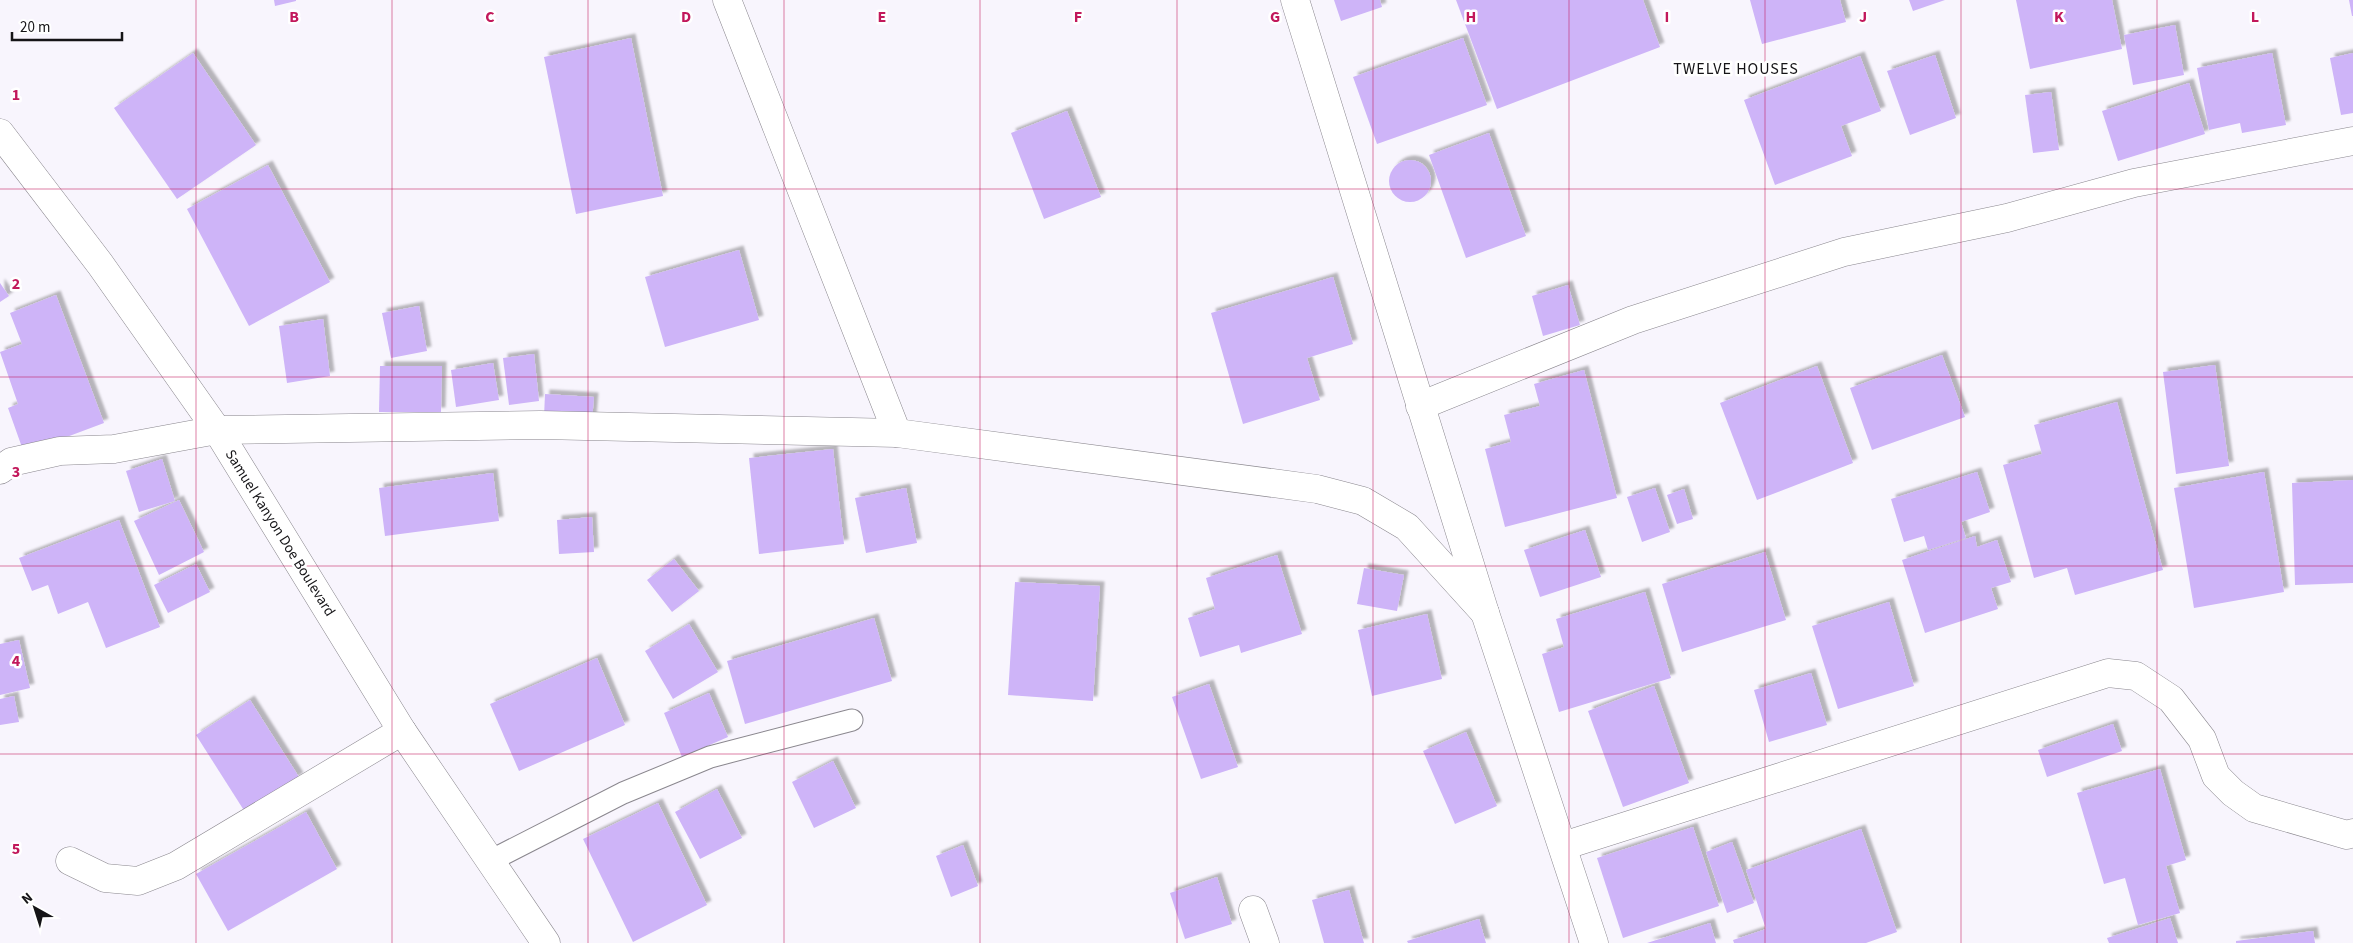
<svg xmlns="http://www.w3.org/2000/svg" width="2353" height="943" font-family="'Source Sans 3',sans-serif">
	<style>
		.building { fill: #ceb4f8; filter: url(#shadow) }
		.lines { fill: none; stroke-linecap: round; stroke-linejoin: round }
		.lane-casing { stroke: #8a878e; stroke-width: 23 }
		.street-casing { stroke: #8a878e; stroke-width: 29 }
		.secondary-casing { stroke: #8a878e; stroke-width: 29 }
		.lane { stroke: #fff; stroke-width: 21 }
		.street { stroke: #fff; stroke-width: 28 }
		.secondary { stroke: #fff; stroke-width: 28 }
		.grid { fill: none; stroke: #c2185b; stroke-width: 1; stroke-opacity: 0.55 }
		.labels { text-anchor: middle; dominant-baseline: central; stroke-width: 5; stroke-linejoin: round; paint-order: stroke }
		.street-label { font-size: 15px; fill: #151417; stroke: #fff }
		.neighbourhood-label { font-size: 16px; letter-spacing: 1px; fill: #151417; stroke: #fff }
		.grid-label { font-size: 16px; text-anchor: middle; font-weight: bold; fill: #c2185b; stroke: #fff; stroke-width: 5; stroke-linejoin: round; paint-order: stroke }
	</style>
	<defs>
		<filter id="shadow"><feDropShadow dx="4.5" dy="-4.5" stdDeviation="1" flood-color="#0004"/></filter>
	</defs>
	<rect width="100%" height="100%" fill="#f8f5fd"/>
	<g class="building">
		<polygon points="274,0 296,0 296,1 275,6"/>
		<polygon points="1334,0 1380,0 1382,7 1341,21"/>
		<polygon points="1456,0 1643,0 1660,47 1497,109"/>
		<polygon points="1750,0 1840,0 1846,22 1762,44"/>
		<polygon points="1909,0 1945,0 1913,11"/>
		<polygon points="2016,0 2112,0 2122,49 2030,69"/>
		<polygon points="2349,0 2353,0 2353,16 2352,16"/>
		<polygon points="2175,25 2184,75 2133,85 2124,35"/>
		<polygon points="631,38 663,196 576,214 544,57"/>
		<polygon points="1463,38 1487,105 1377,144 1353,77"/>
		<polygon points="193,53 256,145 177,199 114,108"/>
		<polygon points="2272,53 2286,125 2242,133 2240,123 2209,130 2197,68"/>
		<polygon points="2353,53 2353,113 2341,115 2330,58"/>
		<polygon points="1935,55 1956,118 1910,135 1887,71"/>
		<polygon points="1860,56 1881,111 1841,126 1852,156 1775,185 1744,100"/>
		<polygon points="2189,83 2205,134 2118,161 2102,111"/>
		<polygon points="2051,92 2059,150 2033,153 2025,95"/>
		<polygon points="1067,111 1101,197 1044,219 1011,133"/>
		<polygon points="1489,133 1526,236 1466,258 1429,155"/>
		<circle cx="1410" cy="181" r="21"/>
		<polygon points="268,165 330,282 249,326 187,209"/>
		<polygon points="739,250 759,320 665,347 645,277"/>
		<polygon points="1333,277 1353,344 1307,358 1320,400 1243,424 1211,313"/>
		<polygon points="0,283 9,296 0,302"/>
		<polygon points="1568,285 1580,325 1543,336 1532,296"/>
		<polygon points="56,295 104,423 24,453 8,408 18,404 0,352 22,344 10,313"/>
		<polygon points="419,306 427,351 391,358 382,313"/>
		<polygon points="323,319 330,376 287,383 279,326"/>
		<polygon points="534,354 539,401 509,405 503,358"/>
		<polygon points="1942,355 1965,417 1872,450 1850,388"/>
		<polygon points="493,363 499,400 456,407 451,370"/>
		<polygon points="2215,365 2229,466 2176,474 2163,372"/>
		<polygon points="380,366 442,366 441,412 379,412"/>
		<polygon points="1817,366 1853,463 1757,500 1720,403"/>
		<polygon points="1584,370 1617,498 1505,527 1485,449 1511,442 1504,415 1540,406 1534,384"/>
		<polygon points="545,394 594,397 592,420 544,417"/>
		<polygon points="2117,402 2163,570 2075,595 2067,568 2034,578 2003,465 2042,454 2034,425"/>
		<polygon points="833,449 844,544 759,554 749,458"/>
		<polygon points="162,459 175,501 139,512 126,471"/>
		<polygon points="1977,472 1990,512 1961,522 1966,538 1928,550 1924,536 1904,542 1891,499"/>
		<polygon points="2264,472 2284,592 2194,608 2174,488"/>
		<polygon points="493,473 499,521 385,536 379,488"/>
		<polygon points="2353,480 2353,583 2295,585 2292,483"/>
		<polygon points="906,488 917,543 866,553 855,498"/>
		<polygon points="1655,488 1670,532 1642,542 1627,497"/>
		<polygon points="1684,489 1693,519 1677,524 1667,495"/>
		<polygon points="179,500 204,552 159,575 134,521"/>
		<polygon points="592,517 594,552 559,554 557,520"/>
		<polygon points="119,520 160,627 106,648 88,602 58,614 48,585 32,591 19,558"/>
		<polygon points="1585,530 1601,577 1540,597 1524,550"/>
		<polygon points="1975,536 1977,547 1997,540 2011,582 1991,588 1998,609 1925,633 1902,560"/>
		<polygon points="1765,552 1786,620 1682,652 1662,584"/>
		<polygon points="1277,555 1302,634 1241,653 1239,645 1200,657 1188,618 1215,609 1206,578"/>
		<polygon points="674,559 699,591 672,612 647,580"/>
		<polygon points="196,564 210,592 168,613 154,585"/>
		<polygon points="1364,568 1404,575 1397,611 1357,604"/>
		<polygon points="1015,582 1100,586 1093,701 1008,695"/>
		<polygon points="1645,592 1671,678 1559,712 1542,654 1564,647 1556,619"/>
		<polygon points="1889,602 1914,686 1838,709 1812,626"/>
		<polygon points="1427,614 1442,679 1372,696 1358,630"/>
		<polygon points="874,618 892,681 745,724 727,661"/>
		<polygon points="689,624 718,672 673,699 645,651"/>
		<polygon points="19,640 30,688 0,695 0,644"/>
		<polygon points="597,658 625,725 519,771 490,704"/>
		<polygon points="1811,673 1827,725 1769,742 1754,690"/>
		<polygon points="1209,684 1238,767 1201,779 1172,697"/>
		<polygon points="1654,686 1689,783 1623,807 1588,711"/>
		<polygon points="709,693 728,737 682,757 664,713"/>
		<polygon points="14,696 19,722 0,725 0,699"/>
		<polygon points="250,700 299,777 245,812 196,735"/>
		<polygon points="2113,724 2122,751 2047,777 2038,750"/>
		<polygon points="1466,732 1497,806 1455,824 1423,751"/>
		<polygon points="833,761 856,808 814,828 792,782"/>
		<polygon points="2160,769 2186,860 2166,866 2180,913 2138,925 2125,878 2104,884 2077,793"/>
		<polygon points="717,789 742,838 700,859 675,812"/>
		<polygon points="658,803 707,905 633,942 583,839"/>
		<polygon points="306,812 337,869 228,931 196,874"/>
		<polygon points="1693,827 1719,906 1623,938 1597,858"/>
		<polygon points="1861,829 1897,932 1866,943 1734,943 1733,940 1766,929 1746,870"/>
		<polygon points="1732,842 1754,903 1727,913 1706,852"/>
		<polygon points="963,845 978,886 951,897 936,856"/>
		<polygon points="1217,877 1232,924 1185,939 1170,893"/>
		<polygon points="1349,890 1364,943 1324,943 1312,900"/>
		<polygon points="2170,918 2178,943 2109,943 2107,938"/>
		<polygon points="1479,919 1486,943 1408,943 1407,941"/>
		<polygon points="1710,923 1716,943 1647,943"/>
		<polygon points="2313,931 2315,943 2236,943 2236,941"/>
	</g>
	<g class="lines">
		<defs>
			<polyline id="lane" points="490,861 623,793 710,757 852,720"/>
			<g id="street">
				<polyline points="727,0 897,433"/>
				<polyline points="1295,0 1485,613 1594,943"/>
				<polyline points="1420,406 1633,320 1844,252 2007,218 2134,183 2353,141"/>
				<polyline points="0,470 11,462 60,451 114,449 217,430 540,425 897,433 1317,489 1363,501 1407,527 1485,613"/>
				<polyline points="1563,846 2108,673 2136,676 2171,699 2202,739 2216,776 2233,793 2254,808 2347,835 2353,833"/>
				<polyline points="70,861 105,878 138,881 176,866 402,731"/>
				<polyline points="1253,910 1265,943"/>
			</g>
			<polyline id="secondary" points="0,133 100,264 217,430 402,731 546,943"/>
		</defs>
		<use href="#lane" class="lane-casing"/>
		<use href="#street" class="street-casing"/>
		<use href="#secondary" class="secondary-casing"/>
		<use href="#lane" class="lane"/>
		<use href="#street" class="street"/>
		<use href="#secondary" class="secondary"/>
	</g>
	<path class="grid" d="M196,0v943M392,0v943M588,0v943M784,0v943M980,0v943M1177,0v943M1373,0v943M1569,0v943M1765,0v943M1961,0v943M2157,0v943M0,189h2353M0,377h2353M0,566h2353M0,754h2353"/>
	<g class="labels">
		<g class="street-label">
			<text transform="translate(280 533) rotate(58)">Samuel Kanyon Doe Boulevard</text>
		</g>
		<g class="neighbourhood-label">
			<text x="1736" y="69">TWELVE HOUSES</text>
		</g>
	</g>
	<g class="grid-label">
		<text x="294" y="22">B</text>
		<text x="490" y="22">C</text>
		<text x="686" y="22">D</text>
		<text x="882" y="22">E</text>
		<text x="1078" y="22">F</text>
		<text x="1275" y="22">G</text>
		<text x="1471" y="22">H</text>
		<text x="1667" y="22">I</text>
		<text x="1863" y="22">J</text>
		<text x="2059" y="22">K</text>
		<text x="2255" y="22">L</text>
		<text x="16" y="100">1</text>
		<text x="16" y="289">2</text>
		<text x="16" y="477">3</text>
		<text x="16" y="666">4</text>
		<text x="16" y="854">5</text>
	</g>
	<g transform="translate(35 908) rotate(321)" stroke="#ffffff" stroke-width="4" paint-order="stroke">
	<path d="M0-4L9 19L0 12L-9 19Z" fill="#151417"/>
	<text y="-8" font-size="14" font-weight="bold" text-anchor="middle" fill="#151417">N</text>
	</g>
	<path d="M12 32v8h110v-8" fill="none" stroke="#151417" stroke-width="2.5"/>
	<text x="20" y="32" font-size="15" fill="#151417" stroke="#ffffff" stroke-width="4" paint-order="stroke">20 m</text>
</svg>
